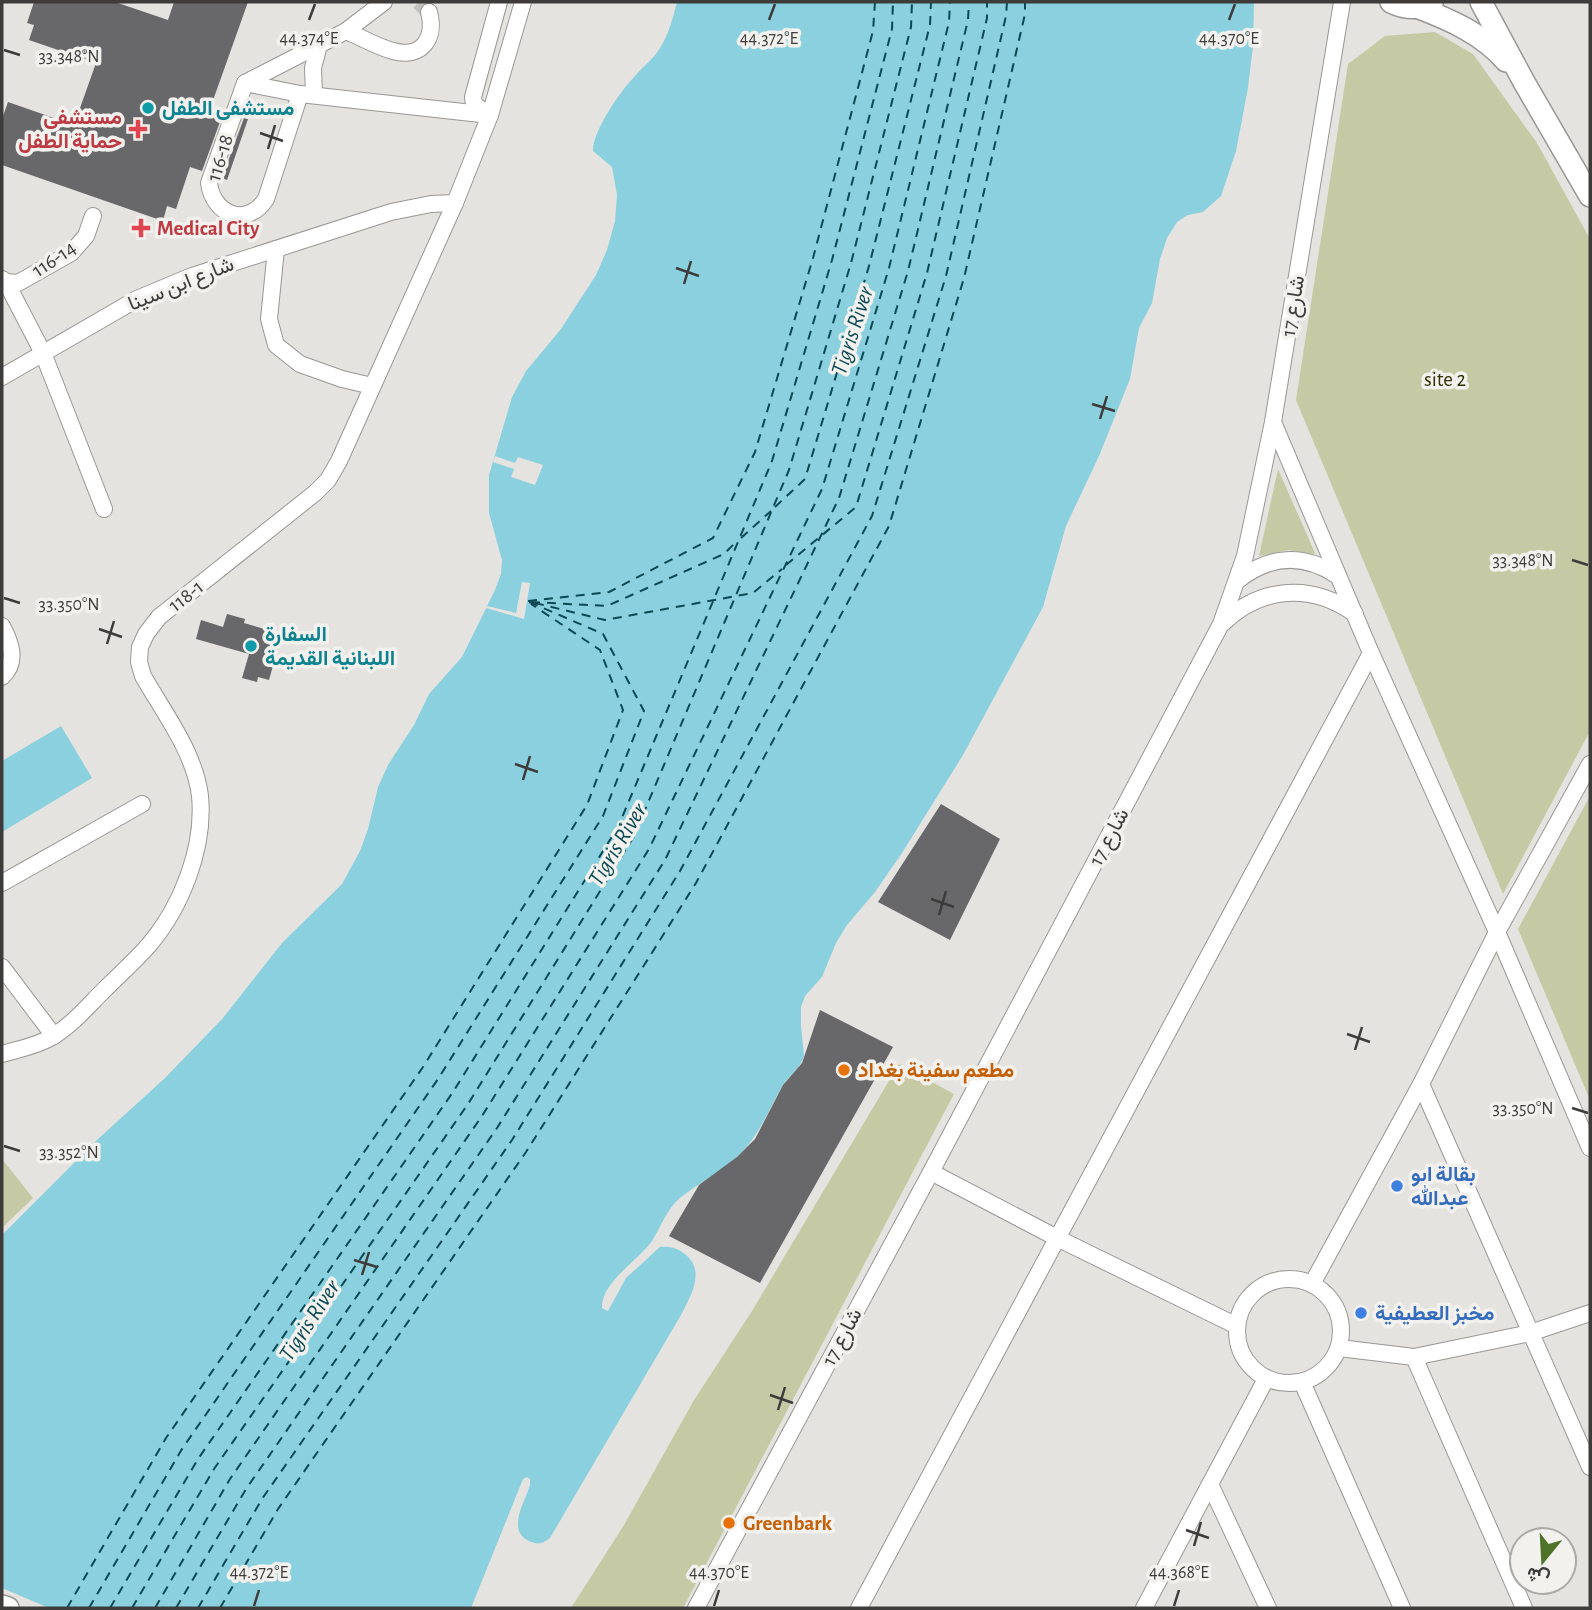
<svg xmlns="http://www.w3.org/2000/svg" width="1592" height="1610" font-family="'Alegreya Sans',Vazirmatn,sans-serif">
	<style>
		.green { fill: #c5caa5 }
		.water { fill: #8bd0de }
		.pier { fill: #e5e3e0 }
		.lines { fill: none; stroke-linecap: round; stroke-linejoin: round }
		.ferry { stroke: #0a4954; stroke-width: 2; stroke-dasharray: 9 7; stroke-linecap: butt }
		.building { fill: #68676a }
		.minor-tunnel { stroke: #c3c2bf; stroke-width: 16; stroke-dasharray: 16 8; stroke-linecap: butt }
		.minor-casing { stroke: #989793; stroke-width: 18 }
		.major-casing { stroke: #989793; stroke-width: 24 }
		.minor { stroke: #fff; stroke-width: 16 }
		.major { stroke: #fff; stroke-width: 21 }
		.ticks { fill: none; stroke: #3d3c3b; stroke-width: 2.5 }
		.culture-dot { fill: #0f9aa8; stroke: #f2f1ed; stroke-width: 2.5 }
		.health-dot { fill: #e0444e; stroke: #f2f1ed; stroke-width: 2.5 }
		.food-dot { fill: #e8710a; stroke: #f2f1ed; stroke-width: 2.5 }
		.shop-dot { fill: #3f7fe0; stroke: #f2f1ed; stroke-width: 2.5 }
		.labels { text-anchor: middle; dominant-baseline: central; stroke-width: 7; stroke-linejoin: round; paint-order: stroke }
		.culture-label { font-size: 21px; font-weight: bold; fill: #0d838f; stroke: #f2f1ed; text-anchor: start }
		.health-label { font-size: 21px; font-weight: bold; fill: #be3a42; stroke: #f2f1ed; text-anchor: end }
		.street-label { font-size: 21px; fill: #3d3c3b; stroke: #f2f1ed }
		.park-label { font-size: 21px; fill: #303308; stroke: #f2f1ed }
		.food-label { font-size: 21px; font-weight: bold; fill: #c56008; stroke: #f2f1ed; text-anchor: start }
		.shop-label { font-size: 21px; font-weight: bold; fill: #366cbe; stroke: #f2f1ed; text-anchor: start }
		.water-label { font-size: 23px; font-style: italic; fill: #0a4954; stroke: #f2f1ed }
		.ticks-label { font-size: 18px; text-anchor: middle; fill: #3d3c3b; stroke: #f2f1ed; stroke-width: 7; stroke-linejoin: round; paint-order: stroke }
	</style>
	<rect width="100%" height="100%" fill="#e5e3e0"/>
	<g class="green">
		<polygon points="1435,32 1473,54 1537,143 1590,239 1590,731 1503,894 1296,400 1348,64 1385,36"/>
		<polygon points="1278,469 1315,553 1314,554 1289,550 1259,556"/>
		<polygon points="1590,796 1590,1100 1518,929"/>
		<polygon points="899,1064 954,1094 683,1608 571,1608 624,1525 694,1400 752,1311"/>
		<polygon points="2,1159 33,1198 2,1228"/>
	</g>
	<g class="water">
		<path d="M677,2h577l-1,44 -5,42 -12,63 -15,45 -18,16 -15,3 -11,7 -10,16 -7,21 -8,44 -13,25 -9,51 -31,77 -33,70 -23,81 -80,148 -61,98 -27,39 -28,33 -11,18 -14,34 -17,19 -4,11v19l3,30c-4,13 -14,18 -21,29 -15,26 -24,51 -46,72 -17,16 -38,26 -56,40 -15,13 -19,28 -29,44 -14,20 -51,41 -50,67l6,3 18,-33 34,-31c10,-1 18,1 26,8 20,17 4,42 -5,60l-131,223c-7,6 -12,7 -21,3 -23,-11 -4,-39 1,-56v-6l-3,-2 -4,2 -52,129h-469v-373l97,-97 65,-59 59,-61 59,-75 60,-59 18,-33 8,-22 10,-42 10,-22 26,-40 15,-31 33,-37 33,-67 6,-16 1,-14 -13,-47v-38l23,-78 14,-26 35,-42 35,-54 11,-25 8,-29 2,-26 -5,-28 -19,-16c-1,-19 28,-61 42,-75 8,-10 18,-16 25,-28 9,-14 13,-31 17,-46z"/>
		<polygon points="61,726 92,778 2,832 2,761"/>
	</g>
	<g class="pier">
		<polygon points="495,456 515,463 518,457 543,465 535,485 511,477 514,469 493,462"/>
		<polygon points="522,582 530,583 524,619 486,608 487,606 516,613"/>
		<polygon points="2,1588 49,1608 2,1608"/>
	</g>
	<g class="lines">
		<g class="ferry">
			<polyline points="775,507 805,479 869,266 930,25 931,2"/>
			<polyline points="741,538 771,511"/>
			<polyline points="786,565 856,507 927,273 987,18 987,2"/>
			<polyline points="528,601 609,592 713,538 755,452 813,258 873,31 875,2"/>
			<polyline points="531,602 607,606 724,554 737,541"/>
			<polyline points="535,603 605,620 753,593 782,569"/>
			<polyline points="67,1608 166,1438 423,1067 587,805 623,710 600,650 531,604"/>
			<polyline points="89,1608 182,1449 438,1079 603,816 644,711 603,634 527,601"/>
			<polyline points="110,1608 198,1459 453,1092 618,827 772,461 832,260 892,29 893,2"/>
			<polyline points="132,1608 214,1469 468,1104 633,838 789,470 851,263 911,27 912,2"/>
			<polyline points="155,1608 230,1479 482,1116 649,849 822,489 889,268 949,22 950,2"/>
			<polyline points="176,1608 246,1489 497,1128 665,860 839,498 908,271 968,20 969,2"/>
			<polyline points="198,1608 262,1499 512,1140 680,871 872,516 946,276 1006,16 1007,2"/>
			<polyline points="220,1608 278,1509 526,1152 696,883 889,526 964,278 1025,14 1025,2"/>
		</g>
	</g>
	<g class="building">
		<polygon points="34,2 115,2 168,20 174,2 248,2 211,106 224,111 202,171 190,167 176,209 167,206 163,221 2,165 2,119 8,102 74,125 96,63 29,40 34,25 27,23"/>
		<polygon points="244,118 248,119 227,180 222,178"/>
		<polygon points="227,614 245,619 244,623 282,634 269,680 258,677 257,682 242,678 249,654 196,639 201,620 223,627"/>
		<polygon points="941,804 1000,839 950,940 878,902"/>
		<polygon points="820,1010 893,1047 760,1283 669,1236 699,1185 737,1157 755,1139 783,1085 802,1063"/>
	</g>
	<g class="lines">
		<polyline class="minor-tunnel" points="419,2 429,12"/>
		<defs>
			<g id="minor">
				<path d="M346,31c15,6 31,16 47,20 29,8 43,-13 36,-39"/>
				<polyline points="245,83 319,45"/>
				<path d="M300,94l-34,105c-19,29 -53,16 -57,-16l36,-100 55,11 190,21"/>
				<polyline points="314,95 313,68 319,45 346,31 384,2"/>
				<polyline points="487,114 474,104 473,97 499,2"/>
				<polyline points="276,249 269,319 276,345 300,364 342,379 372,386"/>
				<polyline points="2,279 6,282 18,283 71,253 86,236 93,216"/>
				<polyline points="6,282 43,353 104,509"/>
				<polyline points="2,377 137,299 192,276 391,212 431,204 455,203"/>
				<polyline points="1273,422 1371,653 1497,932 1590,1148"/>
				<path d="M1237,581c32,-26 67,-28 101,-5"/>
				<path d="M1223,623c38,-37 89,-40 132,-9"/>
				<path d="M2,626c9,17 16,36 0,51"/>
				<polyline points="2,883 142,804"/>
				<polyline points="2,967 54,1036"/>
				<path d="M2,1054c17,-5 35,-8 50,-17 20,-12 36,-31 52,-47 15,-15 31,-29 45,-45 33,-39 56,-98 51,-149 -5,-43 -36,-83 -57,-120l-4,-14 1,-15 6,-13 13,-17 156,-124 13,-13 11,-19 116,-258 35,-88 33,-113"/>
				<polyline points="1421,1084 1590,1467"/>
				<polyline points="931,1172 1057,1238 1237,1326"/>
				<circle cx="1289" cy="1331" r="52"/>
				<polyline points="1312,1284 1421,1084 1497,932 1590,764"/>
				<polyline points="1339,1348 1414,1357 1530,1333 1590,1313"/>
				<polyline points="1414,1357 1524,1608"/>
				<polyline points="1302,1382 1402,1608"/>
				<polyline points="1210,1484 1268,1608"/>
				<polyline points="696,1608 931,1172 1221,624 1245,556 1273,422 1342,2"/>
				<polyline points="859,1608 1371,653"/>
				<polyline points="1144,1608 1266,1379"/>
			</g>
			<g id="major">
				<path d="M1391,2c14,7 26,7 41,2"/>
				<polyline points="1481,2 1524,82 1590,196"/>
				<path d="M1419,8c32,12 65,27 87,53"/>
				<polyline points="2,1606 8,1608"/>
			</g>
		</defs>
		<use href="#minor" class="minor-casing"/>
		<use href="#major" class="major-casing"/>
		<use href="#minor" class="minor"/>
		<use href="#major" class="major"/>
	</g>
	<path class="ticks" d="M309,20l6,-16M769,20l6,-16M1229,20l6,-16M4,50l16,5M260,133l23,8M268,149l7,-24M676,268l23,8M684,284l7,-23M1092,404l23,7M1100,419l7,-23M1572,560l16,5M4,598l16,5M99,629l23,8M107,644l7,-23M515,764l23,8M523,780l7,-24M931,899l23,8M939,915l7,-24M1347,1034l23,8M1355,1050l7,-23M1572,1108l16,5M4,1146l16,5M354,1260l23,7M362,1275l7,-23M770,1395l23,8M778,1410l7,-23M1186,1530l23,8M1194,1546l7,-24M254,1606l5,-16M714,1606l5,-16M1174,1606l5,-16"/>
	<g class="culture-dot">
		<circle cx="148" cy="108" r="7"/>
		<circle cx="251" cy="646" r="7"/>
	</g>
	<g class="health-dot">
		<path d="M134.5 118.5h7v7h7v7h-7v7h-7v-7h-7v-7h7z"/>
		<path d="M137.5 217.5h7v7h7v7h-7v7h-7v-7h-7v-7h7z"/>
	</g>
	<g class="food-dot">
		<circle cx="844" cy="1070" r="7"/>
		<circle cx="729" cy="1523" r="7"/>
	</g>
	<g class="shop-dot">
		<circle cx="1397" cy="1186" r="7"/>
		<circle cx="1361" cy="1313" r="7"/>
	</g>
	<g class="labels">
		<g class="culture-label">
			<text x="162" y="108">مستشفى الطفل</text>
			<text x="265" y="634">السفارة<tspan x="265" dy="24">اللبنانية القديمة</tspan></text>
		</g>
		<g class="health-label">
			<text x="122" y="117">مستشفى<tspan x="122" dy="24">حماية الطفل</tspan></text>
			<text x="157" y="228" text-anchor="start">Medical City</text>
		</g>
		<g class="street-label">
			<text transform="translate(220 158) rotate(-73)">116-18</text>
			<text transform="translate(54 259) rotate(-34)">116-14</text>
			<text transform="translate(181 284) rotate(-22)">شارع ابن سينا</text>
			<text transform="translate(1293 306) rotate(-81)">شارع 17</text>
			<text transform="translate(186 596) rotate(-38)">118-1</text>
			<text transform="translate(1109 837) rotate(-62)">شارع 17</text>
			<text transform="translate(842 1337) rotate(-62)">شارع 17</text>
		</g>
		<g class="park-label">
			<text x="1445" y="379">site 2</text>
		</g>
		<g class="food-label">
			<text x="858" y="1070">مطعم سفينة بغداد</text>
			<text x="743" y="1523">Greenbark</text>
		</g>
		<g class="shop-label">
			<text x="1411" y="1174">بقالة ابو<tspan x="1411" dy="24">عبدالله</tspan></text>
			<text x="1375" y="1313">مخبز العطيفية</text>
		</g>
		<g class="water-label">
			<text transform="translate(853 331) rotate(-72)">Tigris River</text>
			<text transform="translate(618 845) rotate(-59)">Tigris River</text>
			<text transform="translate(310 1321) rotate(-57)">Tigris River</text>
		</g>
	</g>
	<g class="ticks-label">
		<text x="309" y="44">44.374°E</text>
		<text x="769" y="44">44.372°E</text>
		<text x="1229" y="44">44.370°E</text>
		<text x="69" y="62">33.348°N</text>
		<text x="1523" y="566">33.348°N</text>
		<text x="69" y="610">33.350°N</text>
		<text x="1523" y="1114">33.350°N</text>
		<text x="69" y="1158">33.352°N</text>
		<text x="259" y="1578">44.372°E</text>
		<text x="719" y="1578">44.370°E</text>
		<text x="1179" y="1578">44.368°E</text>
	</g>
	<rect width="1592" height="1610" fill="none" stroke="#3d3c3b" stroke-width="7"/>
	<g transform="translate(1543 1561) rotate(198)"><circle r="33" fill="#f2f1ed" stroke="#aaa9a6" stroke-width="2"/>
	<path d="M0-5L12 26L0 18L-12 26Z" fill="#4f722a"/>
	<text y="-10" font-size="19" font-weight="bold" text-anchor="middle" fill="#3d3c3b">ش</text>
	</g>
</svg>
